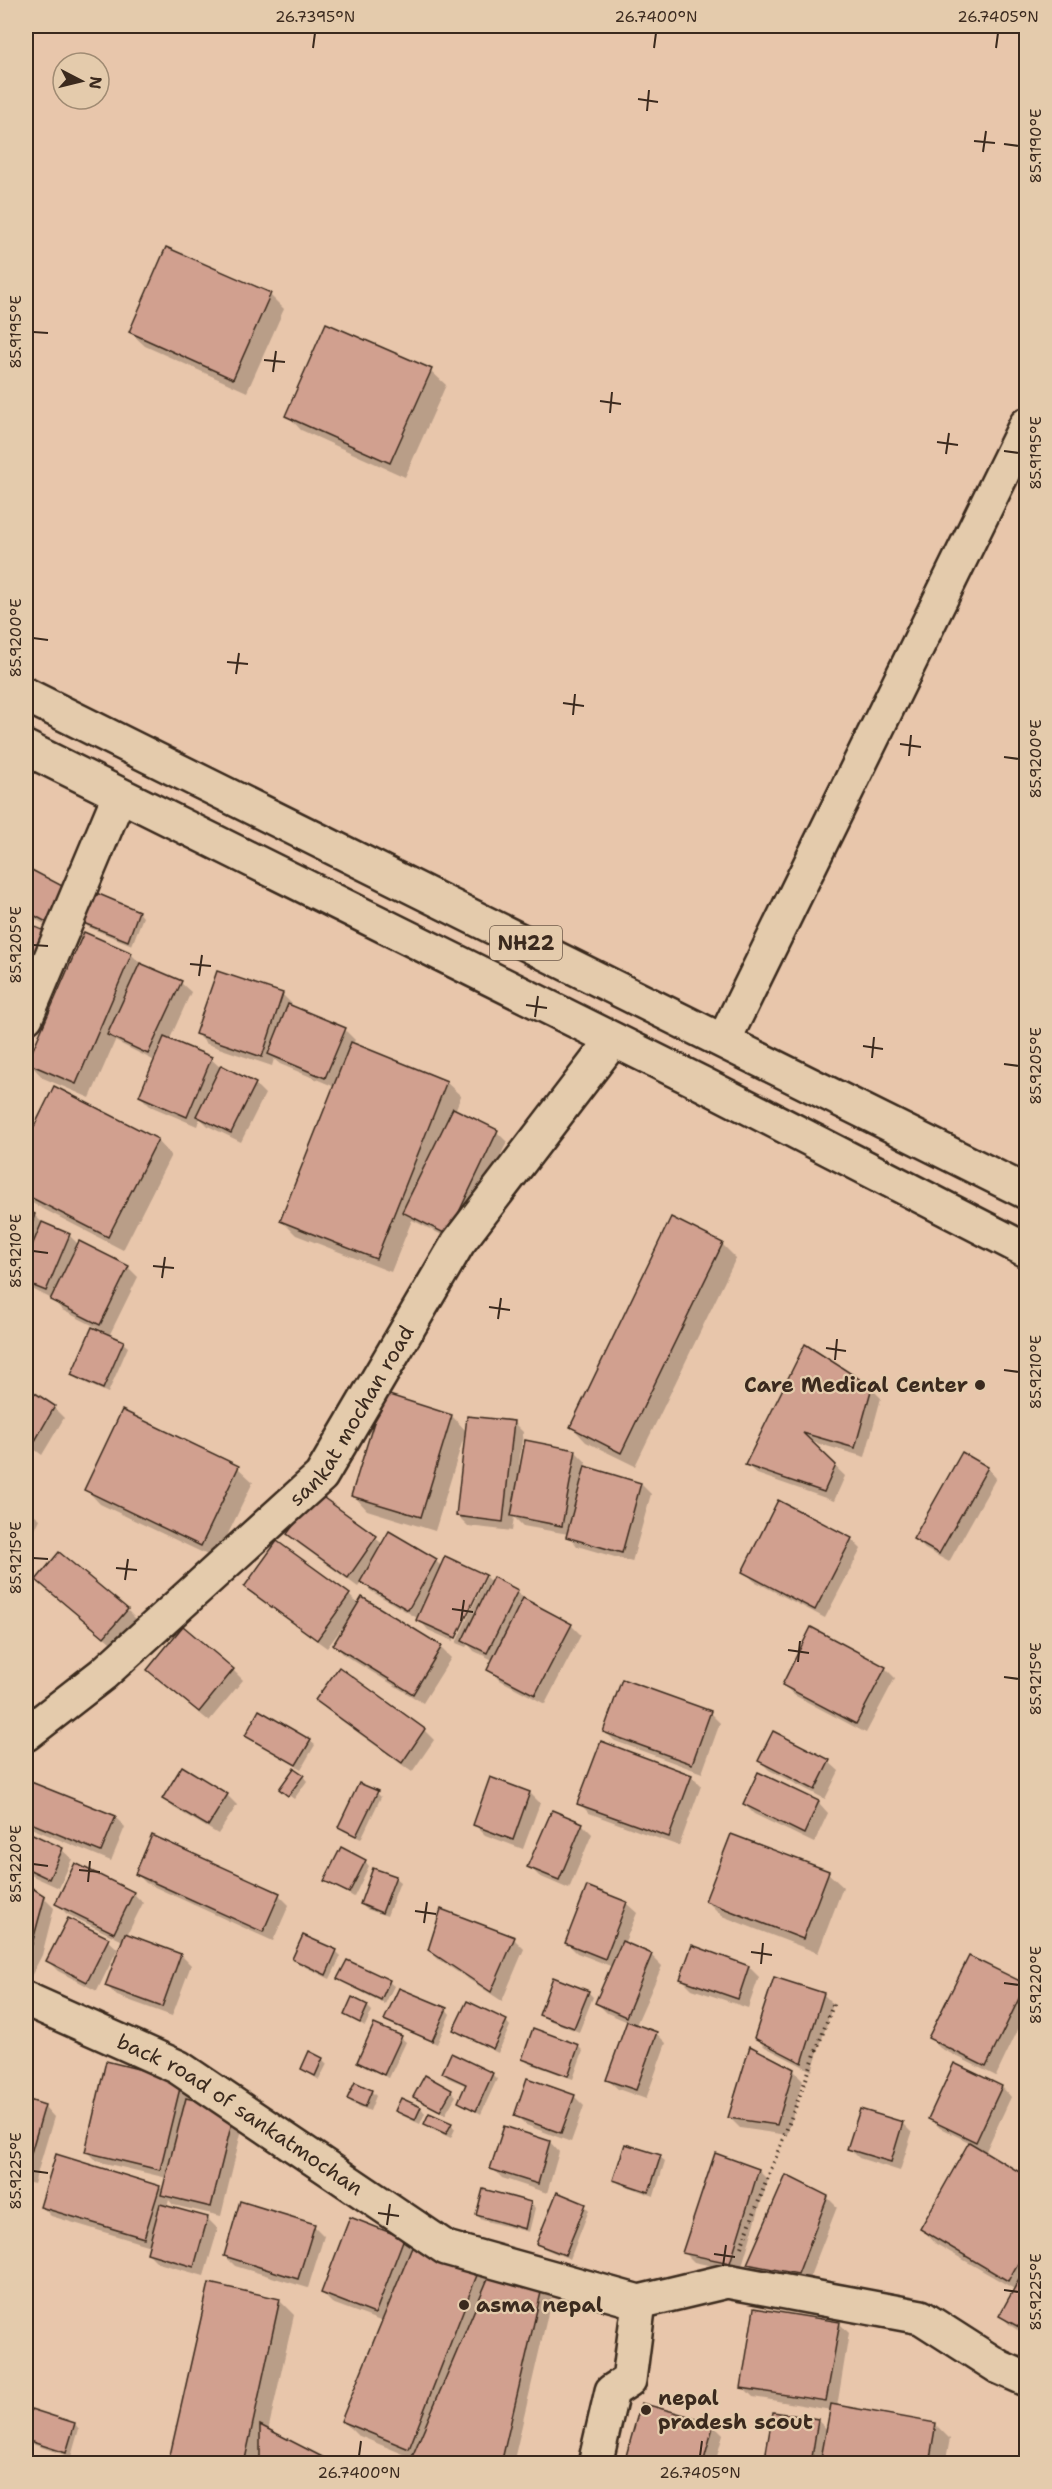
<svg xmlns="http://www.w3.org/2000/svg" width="1052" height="2489" font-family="'Shantell Sans',sans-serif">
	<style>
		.shadow { fill: #0003 }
		.building { fill: #d1a08f; stroke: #3b2a1e; stroke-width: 1.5 }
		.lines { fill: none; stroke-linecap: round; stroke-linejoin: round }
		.minor-casing { stroke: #3b2a1e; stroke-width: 38 }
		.highway-casing { stroke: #3b2a1e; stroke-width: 38 }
		.path { stroke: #3b2a1e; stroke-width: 4; stroke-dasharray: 1.5 4.5; stroke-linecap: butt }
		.minor { stroke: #e4cbac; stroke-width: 33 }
		.highway { stroke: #e4cbac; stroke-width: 33 }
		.ticks { fill: none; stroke: #3b2a1e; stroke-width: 2 }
		.poi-dot { fill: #3b2a1e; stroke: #e4cbac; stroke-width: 2 }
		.labels { text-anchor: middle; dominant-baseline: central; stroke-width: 4.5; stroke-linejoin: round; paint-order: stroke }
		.shield { fill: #e4cbac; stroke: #6e5a49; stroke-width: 1.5 }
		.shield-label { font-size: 20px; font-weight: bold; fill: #3b2a1e }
		.poi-label { font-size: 21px; font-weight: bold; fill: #3b2a1e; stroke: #e4cbac; text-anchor: start }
		.street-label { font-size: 21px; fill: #3b2a1e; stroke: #e4cbac }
		.neatline { fill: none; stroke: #3b2a1e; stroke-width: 2 }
		.ticks-label { font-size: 15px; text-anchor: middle; fill: #3b2a1e }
	</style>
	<rect width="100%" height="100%" fill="#e8c6ab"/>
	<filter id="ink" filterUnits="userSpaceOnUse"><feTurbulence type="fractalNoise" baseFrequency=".0167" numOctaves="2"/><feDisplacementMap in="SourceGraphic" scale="12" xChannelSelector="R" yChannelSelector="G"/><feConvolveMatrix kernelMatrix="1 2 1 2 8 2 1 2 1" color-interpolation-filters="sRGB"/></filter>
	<g filter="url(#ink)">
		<g class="shadow">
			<polygon points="270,295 284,309 247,392 145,346 130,332"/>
			<polygon points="431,371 446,385 405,477 301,430 287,415"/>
			<polygon points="26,869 67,891 60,933 26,914"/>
			<polygon points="95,894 139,912 143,917 132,945 88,927 83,922"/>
			<polygon points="26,924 48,934 26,979"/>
			<polygon points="131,954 142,965 181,983 191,992 169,1041 211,1059 221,1068 255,1084 265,1094 241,1142 208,1126 200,1118 197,1126 150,1106 140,1096 155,1061 115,1041 90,1098 43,1078 29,1063"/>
			<polygon points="282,994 292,1004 291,1007 345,1030 355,1040 352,1045 446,1082 461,1096 455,1111 497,1132 507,1142 458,1243 412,1220 391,1272 296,1235 281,1220 335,1087 280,1064 274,1059 272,1066 207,1044 197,1034"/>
			<polygon points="55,1088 157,1140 171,1155 123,1250 26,1200 26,1147"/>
			<polygon points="26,1212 34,1215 44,1224 70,1236 79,1245 128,1267 138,1277 110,1334 62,1310 52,1299 26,1286"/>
			<polygon points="722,1244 736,1258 635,1466 586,1442 572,1427"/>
			<polygon points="123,1343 128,1347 108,1393 77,1379 73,1374"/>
			<polygon points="26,1388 54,1408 64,1418 42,1455 26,1443"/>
			<polygon points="871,1388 881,1398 865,1457 809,1441 845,1476 834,1501 757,1474 747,1465"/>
			<polygon points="123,1412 238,1468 253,1482 216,1559 100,1504 86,1489"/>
			<polygon points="452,1416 467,1432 513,1422 523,1432 519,1465 522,1466 526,1442 576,1452 586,1462 585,1467 641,1484 651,1494 632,1562 577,1546 568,1534 523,1526 514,1517 512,1531 468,1526 458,1516 465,1433 435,1531 367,1510 353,1495"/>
			<polygon points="987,1468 996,1478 949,1562 925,1549 915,1539"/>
			<polygon points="317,1495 383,1544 389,1534 436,1561 442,1567 485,1576 492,1583 517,1591 527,1601 571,1625 581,1635 545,1704 498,1679 489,1669 493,1660 474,1651 468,1644 466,1647 456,1643 486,1578 483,1578 453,1641 428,1630 419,1619 371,1591 362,1582 358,1587 299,1544 289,1534"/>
			<polygon points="26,1508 40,1519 26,1549"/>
			<polygon points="851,1539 861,1549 825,1618 754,1581 744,1571"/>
			<polygon points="246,1587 349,1595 359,1605 441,1648 451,1658 423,1703 344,1655 335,1645 344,1629 342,1628 327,1648 256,1597"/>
			<polygon points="48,1590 127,1610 136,1619 115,1646"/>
			<polygon points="885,1668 895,1678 866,1733 794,1695 784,1685"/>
			<polygon points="339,1669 424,1730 434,1740 412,1772 327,1710 317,1700"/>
			<polygon points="233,1670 243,1680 209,1721 159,1680"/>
			<polygon points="710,1713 720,1723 702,1773 615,1741 605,1732"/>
			<polygon points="247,1736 310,1741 315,1745 301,1769"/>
			<polygon points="759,1760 829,1762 839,1771 825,1799 769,1770"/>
			<polygon points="758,1774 819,1803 828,1813 814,1843 754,1814 744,1804"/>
			<polygon points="303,1776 307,1781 294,1799 286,1793"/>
			<polygon points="691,1776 701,1786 679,1846 589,1813 579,1803"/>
			<polygon points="26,1781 115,1817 125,1827 111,1861 26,1826"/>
			<polygon points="377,1793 381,1797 361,1839 344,1831 339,1827"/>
			<polygon points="530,1793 540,1803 523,1849 485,1835 475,1825"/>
			<polygon points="227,1795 237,1805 218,1834 174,1808 164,1798"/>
			<polygon points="582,1824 592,1834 569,1889 539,1876 529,1866"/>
			<polygon points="26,1833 62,1850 72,1859 59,1888 26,1873"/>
			<polygon points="732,1836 828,1873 843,1887 818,1953 722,1916 707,1901"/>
			<polygon points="153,1837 279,1895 289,1905 273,1941 146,1883 136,1873"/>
			<polygon points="365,1861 369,1866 354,1897 326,1881"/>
			<polygon points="395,1878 400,1882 387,1916 366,1909 361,1904"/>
			<polygon points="26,1885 44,1898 54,1908 42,1955 26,1986"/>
			<polygon points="588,1888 627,1904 637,1913 624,1944 652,1956 662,1966 636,2025 656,2033 666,2043 646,2099 618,2089 608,2080 628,2022 607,2013 597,2003 613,1967 577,1953 567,1943"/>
			<polygon points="133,1893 143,1903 127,1935 181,1955 191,1965 172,2016 117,1996 107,1986 119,1951 117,1950 97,1991 58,1971 48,1961 108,1940 120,1951 123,1941 67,1914 57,1904"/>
			<polygon points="514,1939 524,1949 502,2001 439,1960 429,1950"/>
			<polygon points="336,1951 341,1956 330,1979 299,1964 294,1959"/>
			<polygon points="970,1958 1026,1987 1026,2013 996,2076 940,2048 930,2038"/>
			<polygon points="749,1967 759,1977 748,2008 692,1989 682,1979"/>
			<polygon points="339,1979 389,1982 394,1986 385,2004 344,1983"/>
			<polygon points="588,1992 593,1997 579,2032 546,2019 541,2014"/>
			<polygon points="823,1994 833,2004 812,2071 765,2047 755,2037"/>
			<polygon points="367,2006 372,2011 365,2026 346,2015"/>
			<polygon points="446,2009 450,2014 437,2044 391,2024 386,2019"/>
			<polygon points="506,2021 510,2026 498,2053 459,2034 455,2029"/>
			<polygon points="401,2038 406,2042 389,2078 364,2067 359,2062"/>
			<polygon points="578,2046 583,2051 573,2079 528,2063 523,2059"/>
			<polygon points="322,2059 327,2064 319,2080 303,2069"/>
			<polygon points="107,2063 191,2091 189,2100 244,2121 221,2216 173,2205 169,2200 167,2207 208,2219 218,2229 204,2276 158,2263 148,2253 150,2246 51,2216 41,2206 160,2187 164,2191 167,2178 96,2161 86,2151"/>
			<polygon points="793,2070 803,2080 787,2135 740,2128 730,2118"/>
			<polygon points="444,2073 492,2074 497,2079 481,2114 460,2102 467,2086 448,2078"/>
			<polygon points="1002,2087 1011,2097 985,2153 1026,2177 1026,2335 1011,2326 1001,2316 1016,2290 936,2244 922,2229 971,2143 940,2128 930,2118"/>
			<polygon points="371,2091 376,2096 370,2111 353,2104 348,2099"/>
			<polygon points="451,2091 456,2096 445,2115 415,2096"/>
			<polygon points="574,2096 584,2106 571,2142 526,2125 516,2115"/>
			<polygon points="401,2100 421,2108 425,2113 420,2124 401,2115 397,2111"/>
			<polygon points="26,2101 45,2107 54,2117 34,2184 26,2182"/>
			<polygon points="902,2123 912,2133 900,2171 859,2158 849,2148"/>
			<polygon points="426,2124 451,2124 455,2129 451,2138 431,2129"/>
			<polygon points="550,2142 559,2152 547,2193 502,2178 492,2168"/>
			<polygon points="660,2157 665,2161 654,2196 620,2184 615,2180"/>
			<polygon points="758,2170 768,2180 740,2272 694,2262 684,2252"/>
			<polygon points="827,2197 837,2207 807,2284 759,2273 749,2264"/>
			<polygon points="531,2203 535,2208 529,2232 482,2220 477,2215"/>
			<polygon points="585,2206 589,2210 570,2259 543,2248 538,2243"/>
			<polygon points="314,2226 324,2236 308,2288 235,2266 225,2256"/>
			<polygon points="403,2239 413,2249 542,2286 552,2296 513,2464 411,2464 413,2458 357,2435 343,2421 383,2322 332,2303 322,2293"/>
			<polygon points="280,2301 294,2315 268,2431 333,2464 170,2464"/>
			<polygon points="839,2323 849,2333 837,2407 935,2424 950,2439 945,2464 766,2464 817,2420 828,2430 831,2410 753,2397 743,2387"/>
			<polygon points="32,2411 75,2424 79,2429 71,2457 29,2443 26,2440"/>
			<polygon points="713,2424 723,2434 715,2464 626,2463"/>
		</g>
		<g class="building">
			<polygon points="166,247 271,293 233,379 129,332"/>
			<polygon points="326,323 432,369 390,463 285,416"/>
			<polygon points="26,867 68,889 50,924 26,911"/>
			<polygon points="94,892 139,911 128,941 81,922"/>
			<polygon points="26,923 49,933 30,977 26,975"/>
			<polygon points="84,932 132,953 76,1084 27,1063"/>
			<polygon points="140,963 182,981 148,1054 107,1035"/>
			<polygon points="217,971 283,993 262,1057 195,1034"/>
			<polygon points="288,1004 346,1028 325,1078 268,1054"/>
			<polygon points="164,1037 212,1057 187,1117 139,1096"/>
			<polygon points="351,1042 447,1081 376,1259 280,1221"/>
			<polygon points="221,1065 256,1083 231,1133 196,1116"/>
			<polygon points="54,1086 158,1139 108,1237 26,1195 26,1143"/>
			<polygon points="453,1108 498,1130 448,1235 402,1212"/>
			<polygon points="26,1210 35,1214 26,1241"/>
			<polygon points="671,1217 723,1243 621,1453 570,1427"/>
			<polygon points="42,1222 70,1234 46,1291 26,1283 26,1260"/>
			<polygon points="79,1241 129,1266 100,1325 50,1300"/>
			<polygon points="92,1327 124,1341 103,1389 71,1375"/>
			<polygon points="805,1344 872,1387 855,1448 803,1433 836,1465 824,1492 745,1465"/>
			<polygon points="26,1387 55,1406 32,1446 26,1441"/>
			<polygon points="383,1393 452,1415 421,1517 351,1496"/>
			<polygon points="122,1410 239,1466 201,1546 84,1490"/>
			<polygon points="467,1416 514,1421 503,1522 456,1516"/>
			<polygon points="525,1440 576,1450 562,1526 511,1516"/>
			<polygon points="962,1452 988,1467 939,1554 913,1539"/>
			<polygon points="585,1466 641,1483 622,1553 566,1537"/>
			<polygon points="317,1493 377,1536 348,1578 287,1534"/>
			<polygon points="778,1500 852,1538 815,1610 742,1572"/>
			<polygon points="389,1531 437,1559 408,1610 360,1582"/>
			<polygon points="277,1541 350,1594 317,1640 244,1587"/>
			<polygon points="59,1552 128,1609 104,1637 36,1580"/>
			<polygon points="445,1556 486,1575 456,1638 416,1620"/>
			<polygon points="493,1577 518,1590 487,1653 462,1641"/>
			<polygon points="362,1597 442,1646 413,1694 333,1645"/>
			<polygon points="523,1598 572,1624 535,1695 487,1670"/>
			<polygon points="183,1626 234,1669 199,1712 147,1670"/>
			<polygon points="811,1627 886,1667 856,1724 782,1685"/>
			<polygon points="339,1667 425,1729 402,1763 315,1700"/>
			<polygon points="622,1679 711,1711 692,1764 603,1732"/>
			<polygon points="259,1710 311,1740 296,1765 245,1736"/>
			<polygon points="773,1731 830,1760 815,1790 758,1761"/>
			<polygon points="601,1741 692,1775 669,1837 577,1804"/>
			<polygon points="182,1766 228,1794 208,1826 162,1799"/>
			<polygon points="294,1768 304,1775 288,1796 279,1789"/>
			<polygon points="758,1772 819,1801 804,1834 743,1804"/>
			<polygon points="490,1777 530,1792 513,1840 473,1825"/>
			<polygon points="26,1780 116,1816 101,1852 26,1821"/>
			<polygon points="359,1783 378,1791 356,1836 338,1827"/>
			<polygon points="552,1810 583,1823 559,1880 527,1867"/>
			<polygon points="26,1831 63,1848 49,1879 26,1868"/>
			<polygon points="731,1834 829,1871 803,1939 705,1901"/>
			<polygon points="152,1835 280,1893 263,1932 135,1874"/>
			<polygon points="341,1847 366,1860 349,1893 324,1881"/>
			<polygon points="75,1863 134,1892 114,1933 55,1904"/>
			<polygon points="373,1868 396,1876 382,1913 360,1904"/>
			<polygon points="26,1884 45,1896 32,1944 26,1940"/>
			<polygon points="587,1886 627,1902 605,1959 565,1943"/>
			<polygon points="441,1909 515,1937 491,1992 428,1950"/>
			<polygon points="68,1918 109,1938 87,1982 46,1961"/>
			<polygon points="125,1933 181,1954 162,2007 105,1986"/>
			<polygon points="303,1935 337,1950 326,1975 292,1959"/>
			<polygon points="26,1940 32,1944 26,1958"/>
			<polygon points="622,1941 652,1954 626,2017 595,2003"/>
			<polygon points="692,1945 749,1966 738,1999 680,1979"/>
			<polygon points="969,1956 1026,1984 986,2067 928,2038"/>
			<polygon points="347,1960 390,1980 381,2000 337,1979"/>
			<polygon points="553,1977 589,1991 574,2028 539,2015"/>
			<polygon points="774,1977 824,1993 802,2063 754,2038"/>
			<polygon points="399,1988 447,2008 432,2041 384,2020"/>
			<polygon points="352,1997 368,2005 360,2023 344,2015"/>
			<polygon points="467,2001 507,2020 493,2049 453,2030"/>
			<polygon points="627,2021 657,2032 636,2090 606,2080"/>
			<polygon points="374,2024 402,2036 384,2075 357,2062"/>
			<polygon points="533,2028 579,2045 568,2076 522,2059"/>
			<polygon points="750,2046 794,2069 777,2125 728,2118"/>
			<polygon points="309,2051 323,2058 315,2076 301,2069"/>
			<polygon points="451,2053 493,2073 476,2111 458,2102 466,2084 442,2073"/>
			<polygon points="106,2061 182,2080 160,2170 85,2152"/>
			<polygon points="954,2063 1002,2086 976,2142 928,2119"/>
			<polygon points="425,2075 452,2090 440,2111 413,2097"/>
			<polygon points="527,2078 575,2095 561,2133 514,2116"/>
			<polygon points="355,2082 372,2090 365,2107 347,2099"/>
			<polygon points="186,2098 235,2110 211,2207 161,2195"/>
			<polygon points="401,2098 421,2107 415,2120 395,2111"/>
			<polygon points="26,2099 45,2105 26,2170"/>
			<polygon points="860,2109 903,2122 891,2162 847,2149"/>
			<polygon points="429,2113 452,2123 446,2134 424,2124"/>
			<polygon points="504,2126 550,2141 538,2184 490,2169"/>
			<polygon points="969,2142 1026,2176 1026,2249 1008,2281 920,2229"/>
			<polygon points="625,2144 661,2155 649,2192 613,2180"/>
			<polygon points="715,2153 759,2169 730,2263 682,2253"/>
			<polygon points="56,2154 160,2186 144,2238 40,2207"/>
			<polygon points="786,2175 828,2196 798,2274 747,2264"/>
			<polygon points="483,2189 531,2202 525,2229 476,2215"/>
			<polygon points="557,2192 586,2204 565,2255 536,2244"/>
			<polygon points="240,2201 315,2224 298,2279 224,2256"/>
			<polygon points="160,2204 208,2217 194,2267 147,2253"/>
			<polygon points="350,2217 404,2238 375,2314 321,2293"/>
			<polygon points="415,2240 481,2265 409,2449 341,2421"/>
			<polygon points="1026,2267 1026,2331 999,2316"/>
			<polygon points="492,2269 543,2284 501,2464 409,2464"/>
			<polygon points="209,2283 280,2299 244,2464 168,2464"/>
			<polygon points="754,2308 840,2322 826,2401 741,2388"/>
			<polygon points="641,2403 714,2423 703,2464 624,2463"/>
			<polygon points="831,2404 936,2423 929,2464 820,2464"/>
			<polygon points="31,2409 75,2423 66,2453 26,2440 26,2428"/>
			<polygon points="773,2412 818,2419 811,2464 764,2464"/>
			<polygon points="260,2425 336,2464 260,2464"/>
		</g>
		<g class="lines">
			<defs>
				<g id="minor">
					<polyline points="26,748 703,1084 1026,1250"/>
					<polyline points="26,1017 119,796"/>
					<polyline points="724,1040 1026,425"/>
					<path id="s1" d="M26,1734l77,-60 218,-198 137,-233 155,-203"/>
					<path id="s2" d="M26,1999l152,68 268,181 193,54 88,-21 194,36 78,50 27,12"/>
					<polyline points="595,2464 612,2391 629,2380 639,2302"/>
				</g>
				<polyline id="highway" points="26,695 1026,1192"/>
			</defs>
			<use href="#minor" class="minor-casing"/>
			<use href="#highway" class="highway-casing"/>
			<polyline class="path" points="741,2247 805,2082 834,2002"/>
			<use href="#minor" class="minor"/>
			<use href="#highway" class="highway"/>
		</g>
	</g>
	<path class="ticks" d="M313,48l2,-15M654,48l2,-15M996,48l2,-15M638,99l20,3M647,111l2,-21M974,141l21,2M1004,144l15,2M983,152l3,-21M33,332l15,1M264,360l21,2M273,372l3,-21M600,401l21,3M610,413l2,-21M937,442l21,3M1004,451l15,2M946,454l3,-21M33,638l15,2M227,662l21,2M236,674l3,-21M563,703l21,3M573,715l2,-21M900,744l21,3M909,756l2,-21M1004,757l15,2M33,945l15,1M190,964l21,2M199,976l3,-21M526,1005l21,3M535,1017l3,-21M863,1046l20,3M872,1058l2,-21M1004,1064l15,2M33,1251l15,2M153,1266l21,2M162,1278l3,-21M489,1307l21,3M498,1319l3,-21M826,1348l20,3M835,1360l2,-21M1004,1370l15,2M33,1558l15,1M116,1568l21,2M125,1580l3,-21M452,1609l21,3M461,1621l3,-21M788,1650l21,3M798,1662l2,-21M1004,1677l15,2M33,1864l15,2M79,1870l21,2M88,1882l2,-21M415,1911l21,3M424,1923l3,-21M751,1952l21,3M761,1964l2,-21M1004,1983l15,2M33,2171l15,2M378,2213l21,3M387,2225l3,-21M714,2254l21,3M723,2266l3,-21M1004,2290l15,2M359,2456l2,-15M700,2456l2,-15"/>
	<g class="poi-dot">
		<circle cx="980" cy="1385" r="6"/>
		<circle cx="464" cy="2305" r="6"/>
		<circle cx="646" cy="2410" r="6"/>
	</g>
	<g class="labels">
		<rect class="shield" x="490" y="926" width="72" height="34" rx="4.5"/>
		<g class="shield-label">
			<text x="526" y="943">NH22</text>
		</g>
		<g class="poi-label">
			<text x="968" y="1385" text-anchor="end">Care Medical Center</text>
			<text x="476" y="2305">asma nepal</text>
			<text x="658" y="2398">nepal<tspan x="658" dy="24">pradesh scout</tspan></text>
		</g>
		<g class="street-label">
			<text stroke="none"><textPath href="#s1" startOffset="459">sankat mochan road</textPath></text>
			<text stroke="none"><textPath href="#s2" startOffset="244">back road of sankatmochan</textPath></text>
		</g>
	</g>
	<rect width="1052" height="2489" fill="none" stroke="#e4cbac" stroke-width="66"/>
	<g transform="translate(81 81) rotate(97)"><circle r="28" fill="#e4cbac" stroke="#a08b73" stroke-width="1.5"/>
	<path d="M0-4.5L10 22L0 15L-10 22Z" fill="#3b2a1e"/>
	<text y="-9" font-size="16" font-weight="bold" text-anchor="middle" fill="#3b2a1e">N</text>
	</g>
	<rect x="33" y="33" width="986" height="2423" class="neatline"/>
	<g class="ticks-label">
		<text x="315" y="22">26.7395°N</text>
		<text x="656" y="22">26.7400°N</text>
		<text x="998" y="22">26.7405°N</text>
		<text transform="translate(1036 146) rotate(-90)" y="5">85.9190°E</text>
		<text transform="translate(16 332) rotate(-90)" y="5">85.9195°E</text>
		<text transform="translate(1036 453) rotate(-90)" y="5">85.9195°E</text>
		<text transform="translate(16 638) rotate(-90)" y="5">85.9200°E</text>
		<text transform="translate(1036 759) rotate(-90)" y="5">85.9200°E</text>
		<text transform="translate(16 945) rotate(-90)" y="5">85.9205°E</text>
		<text transform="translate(1036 1066) rotate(-90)" y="5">85.9205°E</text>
		<text transform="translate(16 1251) rotate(-90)" y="5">85.9210°E</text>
		<text transform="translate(1036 1372) rotate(-90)" y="5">85.9210°E</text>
		<text transform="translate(16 1558) rotate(-90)" y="5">85.9215°E</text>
		<text transform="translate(1036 1679) rotate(-90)" y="5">85.9215°E</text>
		<text transform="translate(16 1864) rotate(-90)" y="5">85.9220°E</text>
		<text transform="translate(1036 1985) rotate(-90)" y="5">85.9220°E</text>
		<text transform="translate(16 2171) rotate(-90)" y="5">85.9225°E</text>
		<text transform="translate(1036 2292) rotate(-90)" y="5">85.9225°E</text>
		<text x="359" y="2478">26.7400°N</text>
		<text x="700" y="2478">26.7405°N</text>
	</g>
</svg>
